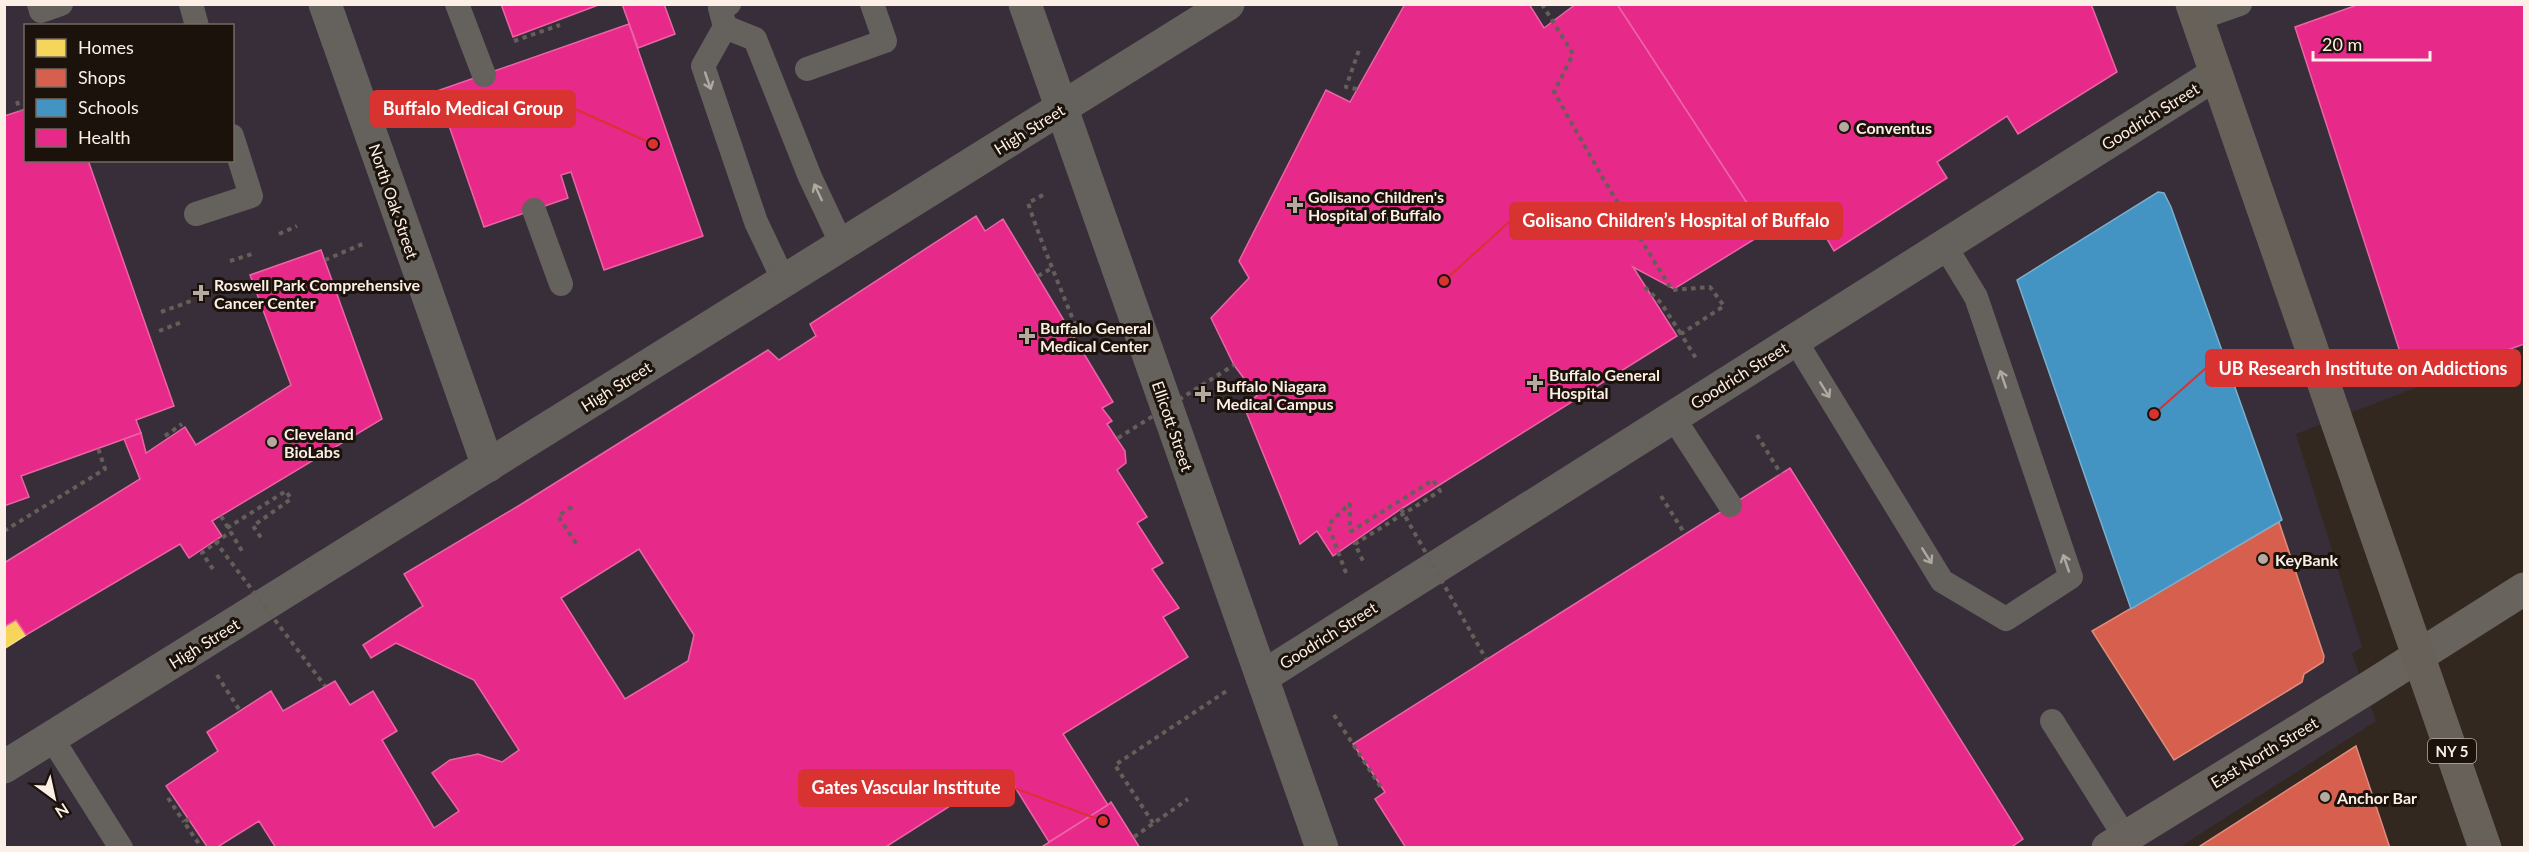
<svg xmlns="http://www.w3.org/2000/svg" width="2529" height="852" font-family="Lato,sans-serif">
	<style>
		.medical { fill: #372e3a; fill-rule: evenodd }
		.homes { fill: #f6d55c; stroke: #f8dd85; stroke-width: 1.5 }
		.shops { fill: #d6604d; stroke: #e18b7b; stroke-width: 1.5 }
		.schools { fill: #4393c3; stroke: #7aafcd; stroke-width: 1.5 }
		.health { fill: #e7298a; stroke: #ed64a5; stroke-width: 1.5; fill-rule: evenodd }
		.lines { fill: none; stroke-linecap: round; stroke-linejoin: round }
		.path { stroke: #655f59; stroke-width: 4; stroke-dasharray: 4.5 4.5; stroke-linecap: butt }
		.lane { stroke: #65615d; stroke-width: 24 }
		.street { stroke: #65615d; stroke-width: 33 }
		.secondary { stroke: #68635d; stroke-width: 33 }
		.primary { stroke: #68615a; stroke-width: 33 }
		.path-bridge { stroke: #655f59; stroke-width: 4; stroke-dasharray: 4.5 4.5; stroke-linecap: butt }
		.oneway { stroke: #b0a8a1 }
		.poi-dot { fill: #b5a9a0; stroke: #1b120b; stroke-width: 2 }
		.labels { text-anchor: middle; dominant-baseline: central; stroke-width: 6; stroke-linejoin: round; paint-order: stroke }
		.shield { fill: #1b120b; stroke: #b8ada4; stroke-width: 1.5 }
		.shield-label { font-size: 15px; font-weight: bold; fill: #fcefe5 }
		.street-label { font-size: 16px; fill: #fcefe5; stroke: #1b120b }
		.poi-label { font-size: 16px; font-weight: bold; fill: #fcefe5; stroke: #1b120b; text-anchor: start }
		.leader { fill: none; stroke: #d83231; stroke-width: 2 }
		.callout-dot { fill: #d83231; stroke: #1b120b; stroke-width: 2 }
		.callout { fill: #d83231; stroke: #d83231; stroke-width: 2 }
		.callout-label { font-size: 18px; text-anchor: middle; font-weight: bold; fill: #fff }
	</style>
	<rect width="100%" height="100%" fill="#32281f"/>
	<path class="medical" d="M5,5h2519v341l-228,88 66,213 -10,7 24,67 -196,126 -2175,1zM26,26h206v134h-206z"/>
	<polygon class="homes" points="16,620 26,635 4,649 4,627"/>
	<g class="shops">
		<polygon points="2279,522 2324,656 2323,662 2304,674 2302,682 2174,760 2092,631"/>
		<polygon points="2356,746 2390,848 2197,848"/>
	</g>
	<polygon class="schools" points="2158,192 2164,193 2171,207 2282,520 2131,609 2017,280"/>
	<g class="health">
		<polygon points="501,4 601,4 513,37"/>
		<polygon points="622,4 664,4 675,34 638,48"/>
		<polygon points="1405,4 1529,4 1544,28 1576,4 1617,4 1766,232 1674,289 1633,267 1677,336 1401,509 1333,556 1317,531 1300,544 1243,404 1257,396 1234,365 1211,318 1249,278 1239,261 1326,90 1350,102"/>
		<polygon points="1617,4 2091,4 2117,72 2018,134 2007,116 1937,162 1947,178 1834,251 1808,206 1766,232"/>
		<polygon points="2360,4 2524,4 2524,344 2411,386 2295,27"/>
		<polygon points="629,24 703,236 604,270 571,172 561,175 568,198 484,227 437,91"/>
		<polygon points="26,109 26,160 88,160 174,406 136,420 141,433 21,476 29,497 4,506 4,116"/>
		<path d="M976,216l9,15 18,-12 110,183 -11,6 10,13 -5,3 18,27 1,12 -9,7 30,47 -10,6 26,40 -11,6 27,39 -16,9 25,40 -125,77 45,71 -59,37 -44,-71 -121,77h-608l-17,-27 -43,27h-8l-42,-62 52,-35 -11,-19 64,-41 12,20 52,-30 15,24 23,-14 24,40 -15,9 52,88 25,-17 -27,-38 18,-13 28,-6 24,8 17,-12 -45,-70 -78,-37 -25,15 -8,-13 60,-39 -19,-32 116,-69 248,-155 11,10 37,-24 -6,-12zM639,549l55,86 -6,26 -63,38 -64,-101z"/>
		<polygon points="321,250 382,419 212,521 222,536 189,558 180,544 26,635 16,620 4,627 4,563 140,479 124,439 141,433 146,453 185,427 196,445 291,385 250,275"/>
		<polygon points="1790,468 2023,839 2010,848 1406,848 1375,799 1385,792 1353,744"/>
		<polygon points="1111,802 1140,848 1040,848 1108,805"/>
	</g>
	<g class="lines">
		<g class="path">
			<polyline points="1542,4 1573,54 1554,92 1604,180 1672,290 1710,287 1724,306 1681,334 1697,360"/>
			<polyline points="514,41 560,25"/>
			<polyline points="1357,89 1346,87 1360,47"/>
			<polyline points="17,101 20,111"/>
			<path d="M1043,195l-15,8c15,45 34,88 51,132l13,-4"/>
			<polyline points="279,234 297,226"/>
			<polyline points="325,260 365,243"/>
			<polyline points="230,261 252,254"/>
			<polyline points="1038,276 1052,268"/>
			<polyline points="1645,287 1661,303 1681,334"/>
			<polyline points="161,312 191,301"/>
			<polyline points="159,331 182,322"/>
			<polyline points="1757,435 1781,474"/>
			<polyline points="165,436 182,424"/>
			<polyline points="1661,496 1685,534"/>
			<polyline points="1350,503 1350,531"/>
			<polyline points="572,507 558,516 577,545"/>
			<polyline points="221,516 242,551"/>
			<polyline points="227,528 286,491 291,499 253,526 262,539"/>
			<polyline points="4,531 105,469 98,448"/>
			<polyline points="1350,532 1433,480 1440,491 1355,544 1363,561"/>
			<polyline points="213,569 202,553 230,532"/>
			<polyline points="1346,573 1328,525 1350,503"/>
			<polyline points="217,675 240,711"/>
			<polyline points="1334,715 1382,789"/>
			<polyline points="168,798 184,822"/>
			<polyline points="189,819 184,822 199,844"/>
			<polyline points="1153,823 1115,765 1228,690"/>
			<polyline points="1134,837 1188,799"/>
		</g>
		<g class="lane">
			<polyline points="39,4 41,11 61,4"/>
			<polyline points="191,4 197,26"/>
			<polyline points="457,4 484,75"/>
			<polyline points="2197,19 2240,4"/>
			<polyline points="725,27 720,8 729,4"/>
			<polyline points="807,69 885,41 872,4"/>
			<polyline points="534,210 561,284"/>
			<polyline points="196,214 251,196 232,136"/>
			<polyline points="784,281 756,222 703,66 725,27 755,39 810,177 842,245"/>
			<polyline points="1795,340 1942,581 2006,619 2071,577 1976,297 1945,246"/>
			<polyline points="1673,417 1730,505"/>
			<polyline points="2052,721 2125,837"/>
			<polyline points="51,737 121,848"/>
		</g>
		<g class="street">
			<polyline points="325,4 488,466"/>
			<polyline points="1025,4 1322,848"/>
			<polyline points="1262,677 2216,74"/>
			<polyline points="4,767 1228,4"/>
		</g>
		<polyline class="secondary" points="2108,848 2368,688 2524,589"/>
		<polyline class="primary" points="2192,4 2485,848"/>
		<g class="path-bridge">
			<polyline points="1118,438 1234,365"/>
			<polyline points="1401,509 1486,659"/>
			<polyline points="215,541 325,686"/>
		</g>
	</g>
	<defs><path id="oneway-shaft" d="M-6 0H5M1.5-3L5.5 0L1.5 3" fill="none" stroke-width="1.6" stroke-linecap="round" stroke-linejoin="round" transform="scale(1.5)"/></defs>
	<g class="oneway">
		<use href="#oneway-shaft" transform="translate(708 81) rotate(71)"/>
		<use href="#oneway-shaft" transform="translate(818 192) rotate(-115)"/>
		<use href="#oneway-shaft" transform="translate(2003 379) rotate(-109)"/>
		<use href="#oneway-shaft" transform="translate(1825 390) rotate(58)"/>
		<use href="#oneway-shaft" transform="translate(1927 556) rotate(58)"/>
		<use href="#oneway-shaft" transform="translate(2066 563) rotate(-109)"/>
	</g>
	<g class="poi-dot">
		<circle cx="1844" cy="127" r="6"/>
		<path d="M1292 196h6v6h6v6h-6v6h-6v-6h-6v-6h6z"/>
		<path d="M198 284h6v6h6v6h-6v6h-6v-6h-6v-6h6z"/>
		<path d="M1024 327h6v6h6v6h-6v6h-6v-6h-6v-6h6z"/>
		<path d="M1532 374h6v6h6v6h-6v6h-6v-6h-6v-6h6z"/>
		<path d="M1200 385h6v6h6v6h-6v6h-6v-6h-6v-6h6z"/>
		<circle cx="272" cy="442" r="6"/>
		<circle cx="2263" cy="559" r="6"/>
		<circle cx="2325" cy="797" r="6"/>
	</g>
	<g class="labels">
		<rect class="shield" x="2428" y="739" width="48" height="24" rx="4.5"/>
		<g class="shield-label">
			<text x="2452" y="751">NY 5</text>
		</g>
		<g class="street-label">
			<text transform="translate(2150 116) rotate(-32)">Goodrich Street</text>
			<text transform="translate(1029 129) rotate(-32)">High Street</text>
			<text transform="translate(394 201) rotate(71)">North Oak Street</text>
			<text transform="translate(1739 375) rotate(-32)">Goodrich Street</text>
			<text transform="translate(616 386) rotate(-32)">High Street</text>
			<text transform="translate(1173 426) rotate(71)">Ellicott Street</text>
			<text transform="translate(1328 635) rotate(-32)">Goodrich Street</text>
			<text transform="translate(204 643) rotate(-32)">High Street</text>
			<text transform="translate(2264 752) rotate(-31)">East North Street</text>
		</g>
		<g class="poi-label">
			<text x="1856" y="127">Conventus</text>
			<text x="1308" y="196">Golisano Children's<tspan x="1308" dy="18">Hospital of Buffalo</tspan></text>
			<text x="214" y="284">Roswell Park Comprehensive<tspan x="214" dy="18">Cancer Center</tspan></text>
			<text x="1040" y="327">Buffalo General<tspan x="1040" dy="18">Medical Center</tspan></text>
			<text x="1549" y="374">Buffalo General<tspan x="1549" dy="18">Hospital</tspan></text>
			<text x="1216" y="385">Buffalo Niagara<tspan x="1216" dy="18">Medical Campus</tspan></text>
			<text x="284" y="433">Cleveland<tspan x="284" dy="18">BioLabs</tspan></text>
			<text x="2275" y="559">KeyBank</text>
			<text x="2337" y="797">Anchor Bar</text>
		</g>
	</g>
	<path class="leader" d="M653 144L575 109M1444 281L1510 221M2154 414L2206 368M1103 821L1014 788"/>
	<g class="callout-dot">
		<circle cx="653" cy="144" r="6"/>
		<circle cx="1444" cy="281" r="6"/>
		<circle cx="2154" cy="414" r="6"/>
		<circle cx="1103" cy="821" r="6"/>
	</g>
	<g class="callout">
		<rect x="371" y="91" width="204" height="36" rx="6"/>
		<rect x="1510" y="203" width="332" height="36" rx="6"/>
		<rect x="2206" y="350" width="314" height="36" rx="6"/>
		<rect x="799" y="770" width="215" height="36" rx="6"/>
	</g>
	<g class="callout-label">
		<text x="473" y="115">Buffalo Medical Group</text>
		<text x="1676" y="227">Golisano Children’s Hospital of Buffalo</text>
		<text x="2363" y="375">UB Research Institute on Addictions</text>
		<text x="906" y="794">Gates Vascular Institute</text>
	</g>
	<rect width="2529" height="852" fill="none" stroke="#fcefe5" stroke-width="12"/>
	<rect x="24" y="24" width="210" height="138" fill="#1b120b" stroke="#756a62" stroke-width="1.5"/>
	<rect x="36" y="39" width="30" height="18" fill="#f6d55c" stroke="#756a62" stroke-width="1.5"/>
	<text x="78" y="54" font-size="18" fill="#fcefe5">Homes</text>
	<rect x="36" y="69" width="30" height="18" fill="#d6604d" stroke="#756a62" stroke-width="1.5"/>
	<text x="78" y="84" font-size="18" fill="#fcefe5">Shops</text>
	<rect x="36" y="99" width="30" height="18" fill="#4393c3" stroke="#756a62" stroke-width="1.5"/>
	<text x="78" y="114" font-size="18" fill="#fcefe5">Schools</text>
	<rect x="36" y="129" width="30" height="18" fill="#e7298a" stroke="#756a62" stroke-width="1.5"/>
	<text x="78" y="144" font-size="18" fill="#fcefe5">Health</text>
	<g transform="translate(54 798) rotate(147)" stroke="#1b120b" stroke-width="4.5" paint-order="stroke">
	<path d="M0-4.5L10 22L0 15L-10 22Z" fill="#fcefe5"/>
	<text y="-9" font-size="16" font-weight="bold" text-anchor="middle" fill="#fcefe5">N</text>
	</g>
	<path d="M2313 51v9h117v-9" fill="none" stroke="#fcefe5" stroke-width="3"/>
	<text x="2322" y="51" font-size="18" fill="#fcefe5" stroke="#1b120b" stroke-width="4.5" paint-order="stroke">20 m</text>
</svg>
